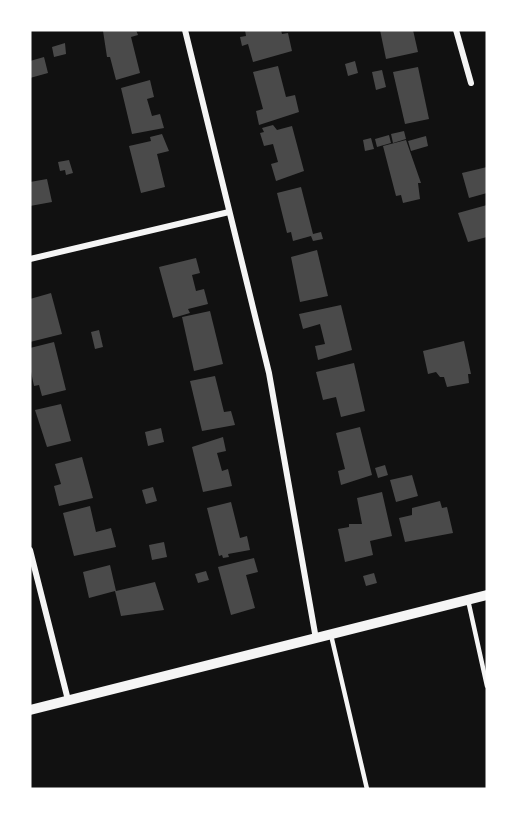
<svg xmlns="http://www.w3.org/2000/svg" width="517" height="819" font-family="'DM Sans',sans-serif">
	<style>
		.building { fill: #4a4a4a }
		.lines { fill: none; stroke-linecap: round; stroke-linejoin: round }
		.service { stroke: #f5f5f5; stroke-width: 4.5 }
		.minor { stroke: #f5f5f5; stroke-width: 6 }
		.tertiary { stroke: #f5f5f5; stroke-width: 10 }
	</style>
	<rect width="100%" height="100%" fill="#111"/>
	<g class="building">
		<polygon points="136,30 138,35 131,37 140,73 116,80 110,57 107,57 103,31"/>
		<polygon points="245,30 281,30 282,34 288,33 292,51 253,62 248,44 242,46 240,37 246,36"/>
		<polygon points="380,30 413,30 418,52 386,59"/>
		<polygon points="65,43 66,54 54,57 52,47"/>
		<polygon points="44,57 48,73 30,78 30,61"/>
		<polygon points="355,61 358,73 348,76 345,64"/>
		<polygon points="278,66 286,97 295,95 299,112 259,125 256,111 263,109 253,72"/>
		<polygon points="418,67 429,119 405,124 393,72"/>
		<polygon points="382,70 386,87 376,90 372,72"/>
		<polygon points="150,80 154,97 147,99 152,116 160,114 164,128 132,134 121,88"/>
		<polygon points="273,125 277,130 292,126 304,171 276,181 271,164 278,162 273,144 264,146 260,133 264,132 262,128"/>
		<polygon points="404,131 406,139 393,143 391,134"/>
		<polygon points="162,134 169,151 157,154 165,187 141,193 129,146 151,141 150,137"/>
		<polygon points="389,135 391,143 377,147 375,139"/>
		<polygon points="426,136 428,146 411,151 408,141"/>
		<polygon points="371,138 374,149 365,151 363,140"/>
		<polygon points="406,140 421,183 418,183 420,199 403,203 401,195 396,196 383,146"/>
		<polygon points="69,160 73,173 66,175 65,170 60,171 58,162"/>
		<polygon points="487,167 487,193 469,198 462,173"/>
		<polygon points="47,179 52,202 30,206 30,182"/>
		<polygon points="301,187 313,234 321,232 323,239 313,241 311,236 293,241 291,232 287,233 277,193"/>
		<polygon points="487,205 487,237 468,242 458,213"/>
		<polygon points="317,250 328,296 300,302 291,257"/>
		<polygon points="196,258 200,273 192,275 196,291 204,289 208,304 188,309 190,313 173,318 159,267"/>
		<polygon points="51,293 62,334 30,342 30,299"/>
		<polygon points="341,305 352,350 318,360 315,346 325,344 320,324 303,329 299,314"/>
		<polygon points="210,311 223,364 194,371 182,317"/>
		<polygon points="99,330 103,347 95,349 91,332"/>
		<polygon points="464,341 471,374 468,374 469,383 447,387 444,377 440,377 436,372 428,374 423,351"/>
		<polygon points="54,342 66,390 42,396 39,385 34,386 30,367 30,348"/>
		<polygon points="354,363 365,411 341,417 336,397 323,400 316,372"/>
		<polygon points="215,376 224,412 231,411 235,425 202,431 190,381"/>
		<polygon points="61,404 71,441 47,447 35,410"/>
		<polygon points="360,427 372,475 341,485 338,471 345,469 336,433"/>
		<polygon points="161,428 164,442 148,446 145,432"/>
		<polygon points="223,437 226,451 217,453 222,471 228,469 232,486 203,492 192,447"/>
		<polygon points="82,457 93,498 59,506 54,486 61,484 55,464"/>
		<polygon points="385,465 388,475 378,478 375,468"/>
		<polygon points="412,475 418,496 396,502 390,480"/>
		<polygon points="153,487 157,501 146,504 142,490"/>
		<polygon points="382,492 392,536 370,541 373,555 345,562 338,529 349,527 349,524 362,524 357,498"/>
		<polygon points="440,501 442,508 447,507 453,533 405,542 399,518 412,515 412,508"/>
		<polygon points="231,502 240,538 247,536 250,550 228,554 229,557 223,558 222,555 219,556 207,508"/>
		<polygon points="90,506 96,532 111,528 116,547 74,556 63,513"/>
		<polygon points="164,542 167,557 152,560 149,545"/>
		<polygon points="254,558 258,572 246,575 255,608 231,615 218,567"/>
		<polygon points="110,565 116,591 155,582 164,610 121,616 115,591 89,598 83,572"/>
		<polygon points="206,571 209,580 198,583 195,574"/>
		<polygon points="374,573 377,583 366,586 363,576"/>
	</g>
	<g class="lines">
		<g class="service">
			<polyline points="468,600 487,686"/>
			<polyline points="331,635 367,789"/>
		</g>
		<g class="minor">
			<polyline points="185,30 269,373 316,639"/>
			<polyline points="456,30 471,83"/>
			<polyline points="30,259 229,212"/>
			<polyline points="30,550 68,700"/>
		</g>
		<polyline class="tertiary" points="30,710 487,595"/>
	</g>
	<rect width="517" height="819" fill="none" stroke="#ffffff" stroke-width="63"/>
</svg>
